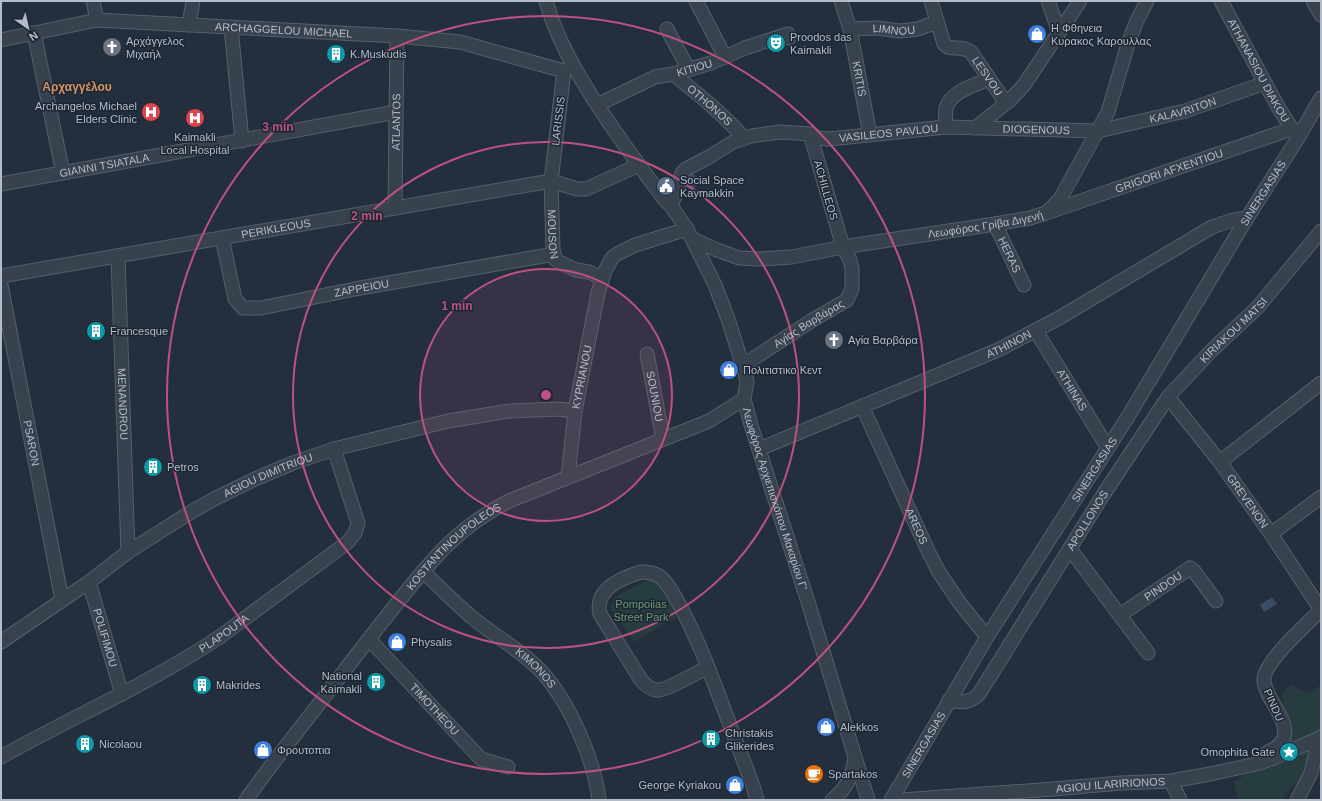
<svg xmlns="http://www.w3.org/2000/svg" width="1322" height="801" font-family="Helvetica,sans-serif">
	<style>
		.green { fill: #263c3f }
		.water { fill: #394c67 }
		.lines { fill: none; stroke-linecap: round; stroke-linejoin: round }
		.minor-casing { stroke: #565f6c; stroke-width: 15 }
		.minor { stroke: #38414e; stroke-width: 13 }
		.ring { fill: none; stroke: #bd5182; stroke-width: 2 }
		.labels { text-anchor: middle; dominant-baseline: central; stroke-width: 3; stroke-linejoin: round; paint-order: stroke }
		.street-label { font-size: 11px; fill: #b4bcc9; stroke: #1d2633 }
		.poi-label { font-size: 11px; fill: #b4bcc9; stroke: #1d2633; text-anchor: start }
		.park-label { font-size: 11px; fill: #6b9a76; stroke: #1d2633 }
		.neighbourhood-label { font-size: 12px; font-weight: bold; fill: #d59563; stroke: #1d2633 }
		.centre { fill: #bd5182; stroke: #1d2633; stroke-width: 2 }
		.ring-label { font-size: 12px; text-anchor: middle; font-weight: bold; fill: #bd5182; stroke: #1d2633; stroke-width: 3; stroke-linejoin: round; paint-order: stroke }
	</style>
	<rect width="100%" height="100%" fill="#242f3e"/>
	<g class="green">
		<polygon points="648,580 654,580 660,582 677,617 634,642 610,607 615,597"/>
		<polygon points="1291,684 1307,694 1321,685 1321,765 1285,793 1283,800 1238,800 1234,782 1291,746 1282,693"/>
	</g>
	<g class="water">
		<polygon points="691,173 700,178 693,191 684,186"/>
		<polygon points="1272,597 1277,604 1264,612 1260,605"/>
	</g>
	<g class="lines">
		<defs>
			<g id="minor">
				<polyline points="93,1 97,20"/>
				<path id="s1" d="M546,1c10,36 28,67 48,99 22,34 46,67 71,100l6,6 16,23 28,56 13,34 17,54 2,9 -3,17 7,26 57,177 60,198"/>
				<polyline points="696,1 725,57"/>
				<path id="s2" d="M841,1l9,28 20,106"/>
				<path id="s3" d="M931,1l13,43c7,8 16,0 27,8l35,51"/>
				<polyline points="1048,1 1059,32"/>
				<path id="s4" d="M1221,1l57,106 18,28"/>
				<polyline points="1313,1 1321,15"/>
				<polyline points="189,25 193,1"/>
				<polyline points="231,27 242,141"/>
				<polyline points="667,29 689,70"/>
				<path id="s5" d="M850,29l27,-1 23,3 18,-2 10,-4 10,-1"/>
				<polyline points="34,33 63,173"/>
				<path id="s6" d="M1,40l96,-20 300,16 63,6 104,29"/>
				<path id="s7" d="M564,71l-13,110 2,68 2,10 4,3 17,8 13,2 13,6"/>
				<path id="s8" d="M673,74c25,20 50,40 71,64"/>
				<path id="s9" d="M597,105l58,-28 18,-3 38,-11 34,-15 43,-14 1,4"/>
				<path d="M946,127c0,-6 -1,-13 0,-19 5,-17 29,-23 43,-29"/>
				<polyline points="975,128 1009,101 1024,85 1080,1"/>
				<path id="s10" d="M1,184l395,-72"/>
				<path id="s11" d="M671,206l7,-17 4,-16 4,-4 23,-12 24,-15 18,-6 29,-4 30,2 9,4 10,1 117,-12 152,4 87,-20 80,-28"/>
				<path id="s12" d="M395,208l2,-172"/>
				<polyline points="1048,211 1060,199 1108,112 1128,44 1136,23 1147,1"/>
				<path id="s13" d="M995,224l29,61"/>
				<path id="s14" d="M222,238l13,61 8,9h18l94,-19 199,-35"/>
				<path id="s15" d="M693,239l24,11 22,8 21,1 32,-2 51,-10 152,-23 35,-6 16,-5 245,-84"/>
				<path id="s16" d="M118,256l10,296"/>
				<path id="s17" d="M1,276l550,-95 26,8h9l53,-24"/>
				<path id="s18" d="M1,285l61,315"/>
				<path id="s19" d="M1036,331l72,117"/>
				<path id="s20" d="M647,354l16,85"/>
				<path id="s21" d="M742,366l69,-45 36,-21 5,-11v-21l-2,-8 -7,-13 -33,-113"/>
				<path id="s22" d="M1168,397l52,65 51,72 50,76"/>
				<path id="s23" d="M862,406l67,147 10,19 20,30 28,35"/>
				<path id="s24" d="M759,449l239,-99 61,-32 153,-91 21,-7 14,-2"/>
				<polyline points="1220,462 1321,383"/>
				<path id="s25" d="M568,477l7,-66 23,-118 7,-22 7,-13 5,-4 18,-9 52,-16"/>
				<polyline points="1271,534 1321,497"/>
				<polyline points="1070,549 1148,653"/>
				<path id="s26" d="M423,571c16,16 33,33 51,48 21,17 46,31 65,50 29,30 55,89 60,131"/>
				<path id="s27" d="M89,582l33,112"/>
				<path id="s28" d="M1120,615l70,-47 4,3 22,30"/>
				<path id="s29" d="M369,639l112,120 27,8"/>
				<path id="s30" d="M1,642l88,-60 39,-30 63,-40 25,-14 39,-19 38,-16 41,-14 114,-28 62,-10 47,-2 18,2"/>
				<path d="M708,667c-10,5 -39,22 -48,23 -8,1 -14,-4 -19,-10l-41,-66c-6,-25 21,-36 41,-42 6,0 13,1 18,4 14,8 42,73 49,91l45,119 4,14"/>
				<path id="s31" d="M949,700c12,3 21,3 30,-6l126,-202 63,-95 43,-46 47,-44 63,-76"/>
				<path d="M1264,755c5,-5 13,-6 17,-12 15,-19 -19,-46 -17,-65 3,-19 43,-54 57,-68"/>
				<path id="s32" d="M1,757c73,-41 150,-74 220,-121l127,-94 7,-9 3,-10 -24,-74"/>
				<polyline points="1171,781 1180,800"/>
				<path id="s33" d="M246,800c30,-43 64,-84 96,-126 18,-24 37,-48 56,-72 35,-44 60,-75 111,-101l200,-80 35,-22"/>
				<path d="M832,800c15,-12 19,-22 23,-41"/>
				<path id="s34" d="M891,800l96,-163 142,-222 118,-197 51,-80 23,-40"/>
				<path id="s35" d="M901,800l153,-11 67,-6 50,-2 39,-7 46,-10 15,-5 42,-18"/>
				<polyline points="1297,800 1311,773 1316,751 1313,741 1321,737"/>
			</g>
		</defs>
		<use href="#minor" class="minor-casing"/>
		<use href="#minor" class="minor"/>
	</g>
	<circle cx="546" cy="395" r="126" fill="#bd5182" fill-opacity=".12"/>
	<g class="ring">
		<circle cx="546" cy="395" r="126"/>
		<circle cx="546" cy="395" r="253"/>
		<circle cx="546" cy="395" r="379"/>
	</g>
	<defs>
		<symbol id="shop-disc" viewBox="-11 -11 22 22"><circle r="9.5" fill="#3f7fe0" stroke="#1d2633"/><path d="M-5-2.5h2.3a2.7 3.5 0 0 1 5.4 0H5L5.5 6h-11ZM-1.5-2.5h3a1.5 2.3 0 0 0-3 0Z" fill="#fff"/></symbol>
		<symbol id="theatre-disc" viewBox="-11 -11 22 22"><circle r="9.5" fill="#0f9aa8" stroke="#1d2633"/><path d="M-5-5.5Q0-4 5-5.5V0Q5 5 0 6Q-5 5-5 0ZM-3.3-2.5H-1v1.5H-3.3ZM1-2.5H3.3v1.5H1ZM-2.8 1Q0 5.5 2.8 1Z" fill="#fff"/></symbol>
		<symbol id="church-disc" viewBox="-11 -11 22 22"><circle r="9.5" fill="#6b7280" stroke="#1d2633"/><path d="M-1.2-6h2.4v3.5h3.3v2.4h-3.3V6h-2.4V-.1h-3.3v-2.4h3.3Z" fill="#fff"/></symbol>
		<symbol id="building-disc" viewBox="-11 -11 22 22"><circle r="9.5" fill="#0f9aa8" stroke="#1d2633"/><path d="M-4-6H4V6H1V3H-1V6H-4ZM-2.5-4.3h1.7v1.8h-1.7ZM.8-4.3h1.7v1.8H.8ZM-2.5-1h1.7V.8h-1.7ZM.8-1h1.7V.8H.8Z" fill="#fff"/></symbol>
		<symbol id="hospital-disc" viewBox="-11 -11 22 22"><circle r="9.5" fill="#e0444e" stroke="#1d2633"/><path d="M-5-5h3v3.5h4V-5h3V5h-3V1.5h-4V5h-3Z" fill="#fff"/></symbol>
		<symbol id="civic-disc" viewBox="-11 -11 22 22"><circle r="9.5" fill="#5c6f8a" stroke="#1d2633"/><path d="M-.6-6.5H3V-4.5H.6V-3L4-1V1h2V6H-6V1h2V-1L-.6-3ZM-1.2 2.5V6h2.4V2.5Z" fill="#fff"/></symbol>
		<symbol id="sight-disc" viewBox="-11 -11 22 22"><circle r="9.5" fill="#0f9aa8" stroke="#1d2633"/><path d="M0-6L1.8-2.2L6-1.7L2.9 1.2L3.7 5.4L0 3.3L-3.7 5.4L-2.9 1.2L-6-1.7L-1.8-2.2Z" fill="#fff"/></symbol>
		<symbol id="cafe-disc" viewBox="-11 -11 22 22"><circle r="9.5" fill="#e8710a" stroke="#1d2633"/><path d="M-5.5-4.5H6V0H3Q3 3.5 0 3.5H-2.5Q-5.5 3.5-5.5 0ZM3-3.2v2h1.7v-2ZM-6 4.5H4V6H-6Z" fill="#fff"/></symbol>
	</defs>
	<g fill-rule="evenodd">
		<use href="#shop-disc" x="1026" y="23" width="22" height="22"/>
		<use href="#theatre-disc" x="765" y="32" width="22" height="22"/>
		<use href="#church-disc" x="101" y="36" width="22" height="22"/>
		<use href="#building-disc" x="325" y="43" width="22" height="22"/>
		<use href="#hospital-disc" x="140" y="101" width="22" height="22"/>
		<use href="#hospital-disc" x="184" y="107" width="22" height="22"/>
		<use href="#civic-disc" x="655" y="175" width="22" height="22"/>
		<use href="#building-disc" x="85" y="320" width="22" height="22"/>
		<use href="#church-disc" x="823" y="329" width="22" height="22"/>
		<use href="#shop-disc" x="718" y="359" width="22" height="22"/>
		<use href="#building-disc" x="142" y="456" width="22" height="22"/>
		<use href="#shop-disc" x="386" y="631" width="22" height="22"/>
		<use href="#building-disc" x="365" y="671" width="22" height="22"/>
		<use href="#building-disc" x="191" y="674" width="22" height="22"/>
		<use href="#shop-disc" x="815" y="716" width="22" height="22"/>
		<use href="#building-disc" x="700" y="728" width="22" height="22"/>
		<use href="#building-disc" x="74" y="733" width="22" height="22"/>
		<use href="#shop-disc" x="252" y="739" width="22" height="22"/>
		<use href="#sight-disc" x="1278" y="741" width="22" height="22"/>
		<use href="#cafe-disc" x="803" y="763" width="22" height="22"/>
		<use href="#shop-disc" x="724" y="774" width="22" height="22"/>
	</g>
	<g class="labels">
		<g class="street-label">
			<text stroke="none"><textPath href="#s5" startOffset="44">LIMNOU</textPath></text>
			<text stroke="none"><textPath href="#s6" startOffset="285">ARCHAGGELOU MICHAEL</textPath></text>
			<text stroke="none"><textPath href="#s9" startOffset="105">KITIOU</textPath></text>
			<text stroke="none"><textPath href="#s4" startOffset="79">ATHANASIOU DIAKOU</textPath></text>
			<text stroke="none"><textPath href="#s3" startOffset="103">LESVOU</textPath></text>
			<text stroke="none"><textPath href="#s2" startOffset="80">KRITIS</textPath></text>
			<text stroke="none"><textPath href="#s8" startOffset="48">OTHONOS</textPath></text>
			<text stroke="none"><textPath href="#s11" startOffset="550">KALAVRITON</textPath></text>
			<text transform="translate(558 121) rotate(-83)">LARISSIS</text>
			<text stroke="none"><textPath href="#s12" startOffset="86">ATLANTOS</textPath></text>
			<text stroke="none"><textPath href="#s11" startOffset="401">DIOGENOUS</textPath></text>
			<text stroke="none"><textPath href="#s11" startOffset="253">VASILEOS PAVLOU</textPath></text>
			<text stroke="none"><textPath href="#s10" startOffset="105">GIANNI TSIATALA</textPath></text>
			<text stroke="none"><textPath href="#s15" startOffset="491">GRIGORI AFXENTIOU</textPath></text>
			<text transform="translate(826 190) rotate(74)">ACHILLEOS</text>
			<text stroke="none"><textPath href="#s34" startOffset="712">SINERGASIAS</textPath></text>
			<text stroke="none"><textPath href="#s15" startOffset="299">Λεωφόρος Γρίβα Διγενή</textPath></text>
			<text stroke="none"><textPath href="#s17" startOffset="279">PERIKLEOUS</textPath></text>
			<text stroke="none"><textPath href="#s7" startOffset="164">MOUSON</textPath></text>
			<text stroke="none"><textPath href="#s13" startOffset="34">HERAS</textPath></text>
			<text stroke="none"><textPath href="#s14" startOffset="195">ZAPPEIOU</textPath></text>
			<text stroke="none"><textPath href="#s21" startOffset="79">Αγίας Βαρβάρας</textPath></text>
			<text stroke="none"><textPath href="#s31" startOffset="478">KIRIAKOU MATSI</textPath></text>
			<text stroke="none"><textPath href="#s24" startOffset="271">ATHINON</textPath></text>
			<text stroke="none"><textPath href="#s25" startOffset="101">KYPRIANOU</textPath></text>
			<text stroke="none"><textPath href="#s19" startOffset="69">ATHINAS</textPath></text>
			<text stroke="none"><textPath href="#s20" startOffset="43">SOUNIOU</textPath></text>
			<text stroke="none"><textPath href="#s16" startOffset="148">MENANDROU</textPath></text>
			<text stroke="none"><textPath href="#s18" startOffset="161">PSARON</textPath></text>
			<text stroke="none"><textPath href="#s34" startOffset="388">SINERGASIAS</textPath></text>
			<text stroke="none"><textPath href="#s30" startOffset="316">AGIOU DIMITRIOU</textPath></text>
			<text stroke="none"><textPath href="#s1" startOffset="556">Λεωφόρος Αρχιεπισκόπου Μακαρίου Γ'</textPath></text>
			<text stroke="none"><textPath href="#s22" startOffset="131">GREVENON</textPath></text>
			<text stroke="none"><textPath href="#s31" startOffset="237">APOLLONOS</textPath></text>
			<text stroke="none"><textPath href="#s23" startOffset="132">AREOS</textPath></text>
			<text stroke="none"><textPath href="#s33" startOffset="329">KOSTANTINOUPOLEOS</textPath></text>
			<text stroke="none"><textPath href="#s28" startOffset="52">PINDOU</textPath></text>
			<text stroke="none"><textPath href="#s32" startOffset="255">PLAPOUTA</textPath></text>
			<text stroke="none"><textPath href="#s27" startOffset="58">POLIFIMOU</textPath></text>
			<text stroke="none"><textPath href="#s26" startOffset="149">KIMONOS</textPath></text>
			<text transform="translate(1274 705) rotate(66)">PINDU</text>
			<text stroke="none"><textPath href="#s29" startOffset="96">TIMOTHEOU</textPath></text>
			<text stroke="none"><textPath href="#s34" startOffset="64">SINERGASIAS</textPath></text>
			<text stroke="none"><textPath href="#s35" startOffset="210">AGIOU ILARIRIONOS</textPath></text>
		</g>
		<g class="poi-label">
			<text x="1051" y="28">Η Φθηνεια<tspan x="1051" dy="13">Κυρακος Καρουλλας</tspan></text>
			<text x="790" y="37">Proodos das<tspan x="790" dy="13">Kaimakli</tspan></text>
			<text x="126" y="41">Αρχάγγελος<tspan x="126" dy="13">Μιχαήλ</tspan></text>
			<text x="350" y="54">K.Muskudis</text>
			<text x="137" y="106" text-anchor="end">Archangelos Michael<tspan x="137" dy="13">Elders Clinic</tspan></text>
			<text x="195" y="137" text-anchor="middle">Kaimakli<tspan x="195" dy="13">Local Hospital</tspan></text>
			<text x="680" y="180">Social Space<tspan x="680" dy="13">Kaymakkin</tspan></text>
			<text x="110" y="331">Francesque</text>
			<text x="848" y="340">Αγία Βαρβάρα</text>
			<text x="743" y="370">Πολιτιστικο Κεντ</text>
			<text x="167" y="467">Petros</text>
			<text x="411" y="642">Physalis</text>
			<text x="362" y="676" text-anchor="end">National<tspan x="362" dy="13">Kaimakli</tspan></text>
			<text x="216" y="685">Makrides</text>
			<text x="840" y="727">Alekkos</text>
			<text x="725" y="733">Christakis<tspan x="725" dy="13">Glikerides</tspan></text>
			<text x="99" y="744">Nicolaou</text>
			<text x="277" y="750">Φρουτοπια</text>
			<text x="1275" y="752" text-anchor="end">Omophita Gate</text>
			<text x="828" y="774">Spartakos</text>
			<text x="721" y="785" text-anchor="end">George Kyriakou</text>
		</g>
		<g class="park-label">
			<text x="641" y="604">Pompoiias<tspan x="641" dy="13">Street Park</tspan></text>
		</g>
		<g class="neighbourhood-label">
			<text x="77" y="87">Αρχαγγέλου</text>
		</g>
	</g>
	<circle cx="546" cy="395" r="6" class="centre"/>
	<g class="ring-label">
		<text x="278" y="131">3 min</text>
		<text x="367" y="220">2 min</text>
		<text x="457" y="310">1 min</text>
	</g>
	<rect width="1322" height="801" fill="none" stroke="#b4bcc9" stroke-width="4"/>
	<g transform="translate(28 28) rotate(146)" stroke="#1d2633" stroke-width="3" paint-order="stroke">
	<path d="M0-3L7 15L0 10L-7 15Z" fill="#b4bcc9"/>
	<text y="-6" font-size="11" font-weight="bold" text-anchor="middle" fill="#b4bcc9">N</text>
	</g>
</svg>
